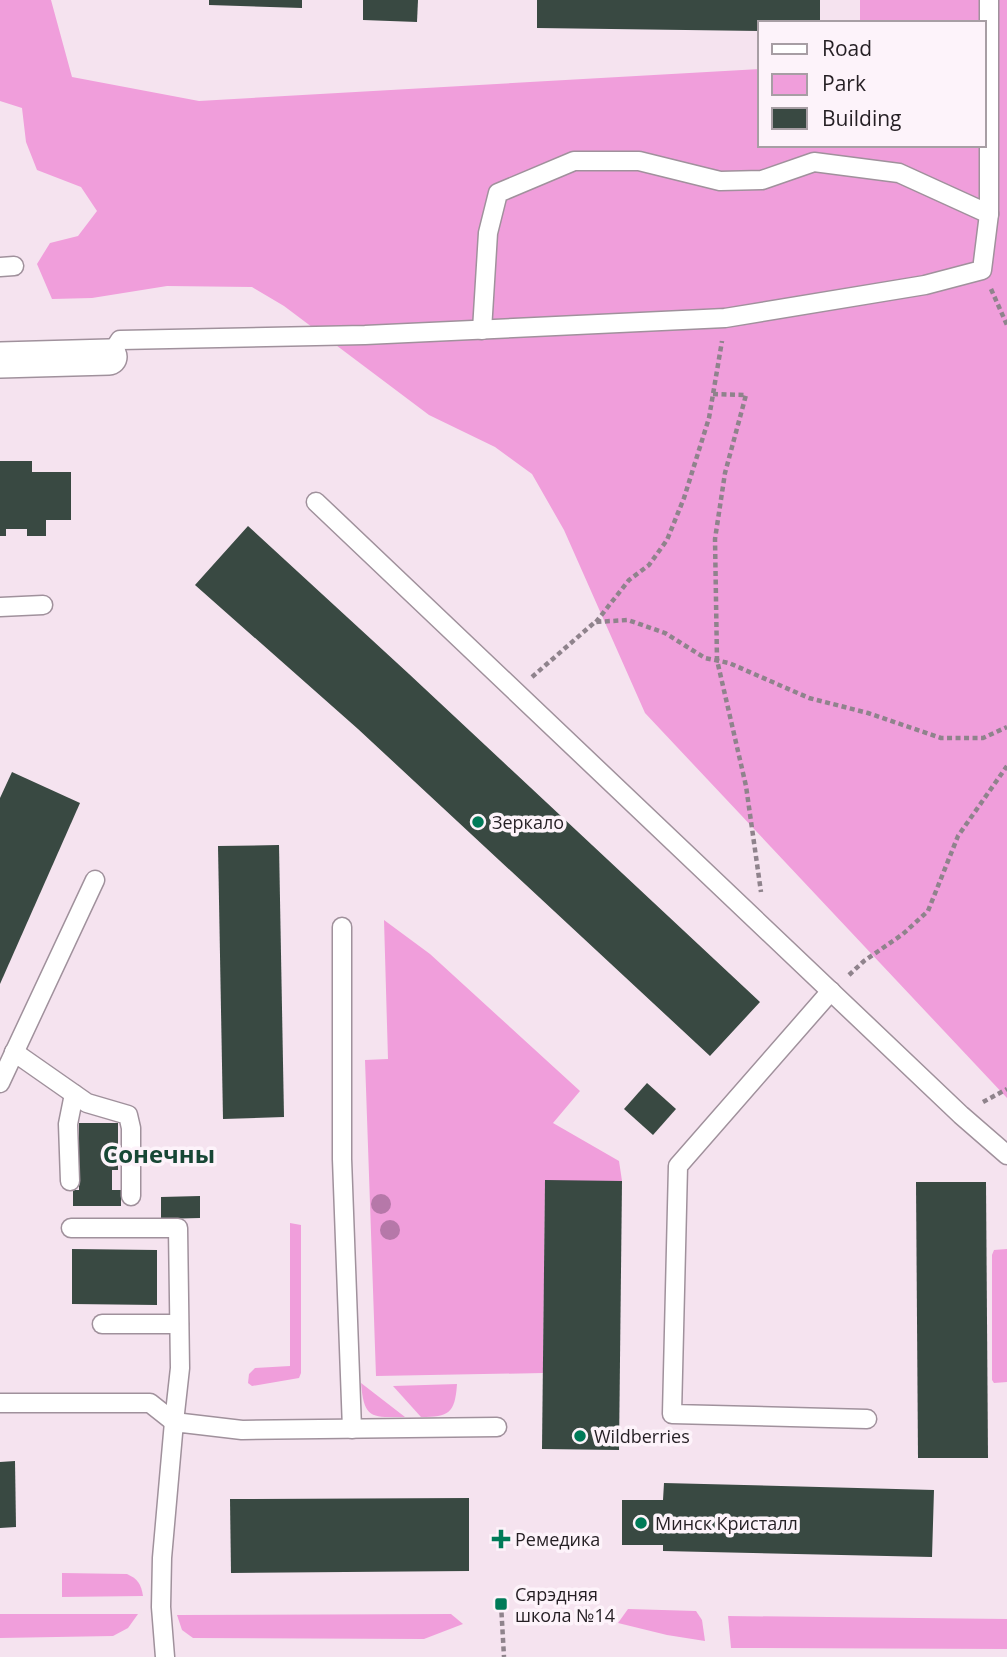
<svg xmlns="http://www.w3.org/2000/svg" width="1007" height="1657" font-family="'Open Sans',sans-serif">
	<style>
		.green { fill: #f09edb }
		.building { fill: #394942 }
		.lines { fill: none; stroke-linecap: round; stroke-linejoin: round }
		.service-casing { stroke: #a0919c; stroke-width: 21 }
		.minor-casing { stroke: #a0919c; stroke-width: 38 }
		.path { stroke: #8f838c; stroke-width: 4.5; stroke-dasharray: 5 3.5; stroke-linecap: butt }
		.service { stroke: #fff; stroke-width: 18 }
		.minor { stroke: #fff; stroke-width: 35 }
		.tree { fill: #b678a9 }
		.poi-dot { fill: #007a58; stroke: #fdf3fa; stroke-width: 2.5 }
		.labels { text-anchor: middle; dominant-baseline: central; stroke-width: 7; stroke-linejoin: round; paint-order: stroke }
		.poi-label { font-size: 18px; fill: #251f24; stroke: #fdf3fa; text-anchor: start }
		.district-label { font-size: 24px; font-weight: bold; fill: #174735; stroke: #fdf3fa }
	</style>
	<rect width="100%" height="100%" fill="#f5e3ef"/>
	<g class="green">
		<polygon points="0,0 51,0 72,77 199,101 760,69 760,145 984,145 984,23 860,23 860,0 1007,0 1007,1098 645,713 564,530 532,474 495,447 429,415 284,306 252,287 167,286 92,298 52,299 37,264 50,243 78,236 97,211 81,187 37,170 26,142 22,108 0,101"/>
		<polygon points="384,920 430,954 580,1091 553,1123 619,1161 622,1181 545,1181 543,1373 376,1376 365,1060 388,1059"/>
		<polygon points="290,1223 301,1225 301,1373 299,1378 252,1386 248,1383 249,1374 255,1368 290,1366"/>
		<polygon points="1007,1249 1007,1382 994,1383 992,1380 992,1255 994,1250"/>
		<path d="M361,1383l44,34c-33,0 -41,3 -44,-34z"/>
		<path d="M457,1384c-2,29 -8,33 -36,33l-28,-31z"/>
		<path d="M62,1573l65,1c11,5 14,10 16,22l-81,1z"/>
		<polygon points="628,1609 696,1611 702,1620 705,1641 667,1635 618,1623"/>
		<polygon points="0,1614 138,1614 128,1628 113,1636 0,1638"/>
		<polygon points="451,1614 463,1624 424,1639 193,1638 182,1630 177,1615"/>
		<polygon points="728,1616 1007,1619 1007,1649 731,1648"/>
	</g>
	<g class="building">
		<polygon points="209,0 302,0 302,8 209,5"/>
		<polygon points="363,0 418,0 417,22 363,20"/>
		<polygon points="537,0 820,0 820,23 760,23 760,31 537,28"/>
		<polygon points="0,461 32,461 32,472 71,472 71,520 46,520 46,536 27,536 27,529 6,529 6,536 0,536"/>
		<polygon points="248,526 409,674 760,1002 710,1056 358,729 195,585"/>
		<polygon points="12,772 80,803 0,984 0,798"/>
		<polygon points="279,845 284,1117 223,1119 218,846"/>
		<polygon points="647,1083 676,1109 653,1135 624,1109"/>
		<polygon points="79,1123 118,1123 118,1170 112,1170 112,1190 121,1190 121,1206 73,1206 73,1190 79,1190"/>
		<polygon points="545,1180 622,1181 619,1450 542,1449"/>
		<polygon points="916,1182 986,1182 988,1458 918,1458"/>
		<polygon points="200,1196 200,1218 161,1219 161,1197"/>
		<polygon points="72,1249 157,1250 157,1305 72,1304"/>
		<polygon points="15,1461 16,1527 0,1528 0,1462"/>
		<polygon points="664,1483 934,1490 932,1557 663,1551 663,1545 622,1545 622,1500 663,1500"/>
		<polygon points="469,1498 469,1571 231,1573 230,1499"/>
	</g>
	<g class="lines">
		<defs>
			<g id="service">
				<polyline points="0,267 14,266"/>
				<polyline points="482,330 488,233 498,193 574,161 639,161 720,181 762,180 814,162 899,173 989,214"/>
				<polyline points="109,357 120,340 365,335 725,318 925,285 982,270 989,214 989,0"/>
				<polyline points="316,502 961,1115 1007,1155"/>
				<polyline points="0,607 43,605"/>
				<polyline points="342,927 342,1159 352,1429"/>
				<polyline points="831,991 678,1166 672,1414 867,1419"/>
				<polyline points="14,1052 87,1103 128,1115 131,1128 131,1196"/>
				<polyline points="0,1083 95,880"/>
				<polyline points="70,1181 68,1124 74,1094"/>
				<polyline points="71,1228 178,1228 180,1368 174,1422"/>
				<polyline points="102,1324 179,1324"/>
				<polyline points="0,1403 150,1403 174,1422"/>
				<polyline points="165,1657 161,1607 162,1558 174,1422 242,1430 497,1427"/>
			</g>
			<polyline id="minor" points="0,360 109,357"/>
		</defs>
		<use href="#service" class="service-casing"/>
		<use href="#minor" class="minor-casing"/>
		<g class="path">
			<polyline points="991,289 1007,325"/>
			<polyline points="713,394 746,395 725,473 715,539 717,660 746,786 761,892"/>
			<polyline points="596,622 629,580 649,565 667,540 684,498 709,418 722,341"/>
			<polyline points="532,677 595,622 628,620 665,633 705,658 729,663 809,698 868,713 941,738 983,738 1007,727"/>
			<polyline points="849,975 864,961 903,934 928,911 958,836 1007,766"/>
			<polyline points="983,1102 1007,1089"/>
			<polyline points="501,1604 504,1657"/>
		</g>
		<use href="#service" class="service"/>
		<use href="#minor" class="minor"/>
	</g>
	<g class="tree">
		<circle cx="381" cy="1204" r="10"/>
		<circle cx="390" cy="1230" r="10"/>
	</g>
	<g class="poi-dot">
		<circle cx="478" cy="822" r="7"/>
		<circle cx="580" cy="1436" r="7"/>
		<circle cx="641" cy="1523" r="7"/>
		<path d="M497.5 1528.5h7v7h7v7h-7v7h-7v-7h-7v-7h7z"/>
		<rect x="494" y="1597" width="14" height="14" rx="3.5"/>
	</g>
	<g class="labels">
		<g class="poi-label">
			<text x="492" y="822">Зеркало</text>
			<text x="594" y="1436">Wildberries</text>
			<text x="655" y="1523">Минск Кристалл</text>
			<text x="515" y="1539">Ремедика</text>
			<text x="515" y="1594">Сярэдняя<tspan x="515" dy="21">школа №14</tspan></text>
		</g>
		<g class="district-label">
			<text x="159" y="1153">Сонечны</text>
		</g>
	</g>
	<rect x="758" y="21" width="228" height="126" fill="#fdf3fa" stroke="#a79ea4" stroke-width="2"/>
	<rect x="772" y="44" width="35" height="10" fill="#ffffff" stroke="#a79ea4" stroke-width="2"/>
	<text x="822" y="56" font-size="21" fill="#251f24">Road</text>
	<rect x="772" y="74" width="35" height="21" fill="#f09edb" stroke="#a79ea4" stroke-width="2"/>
	<text x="822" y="91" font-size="21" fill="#251f24">Park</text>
	<rect x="772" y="108" width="35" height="21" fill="#394942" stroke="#a79ea4" stroke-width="2"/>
	<text x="822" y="126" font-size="21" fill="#251f24">Building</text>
</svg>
